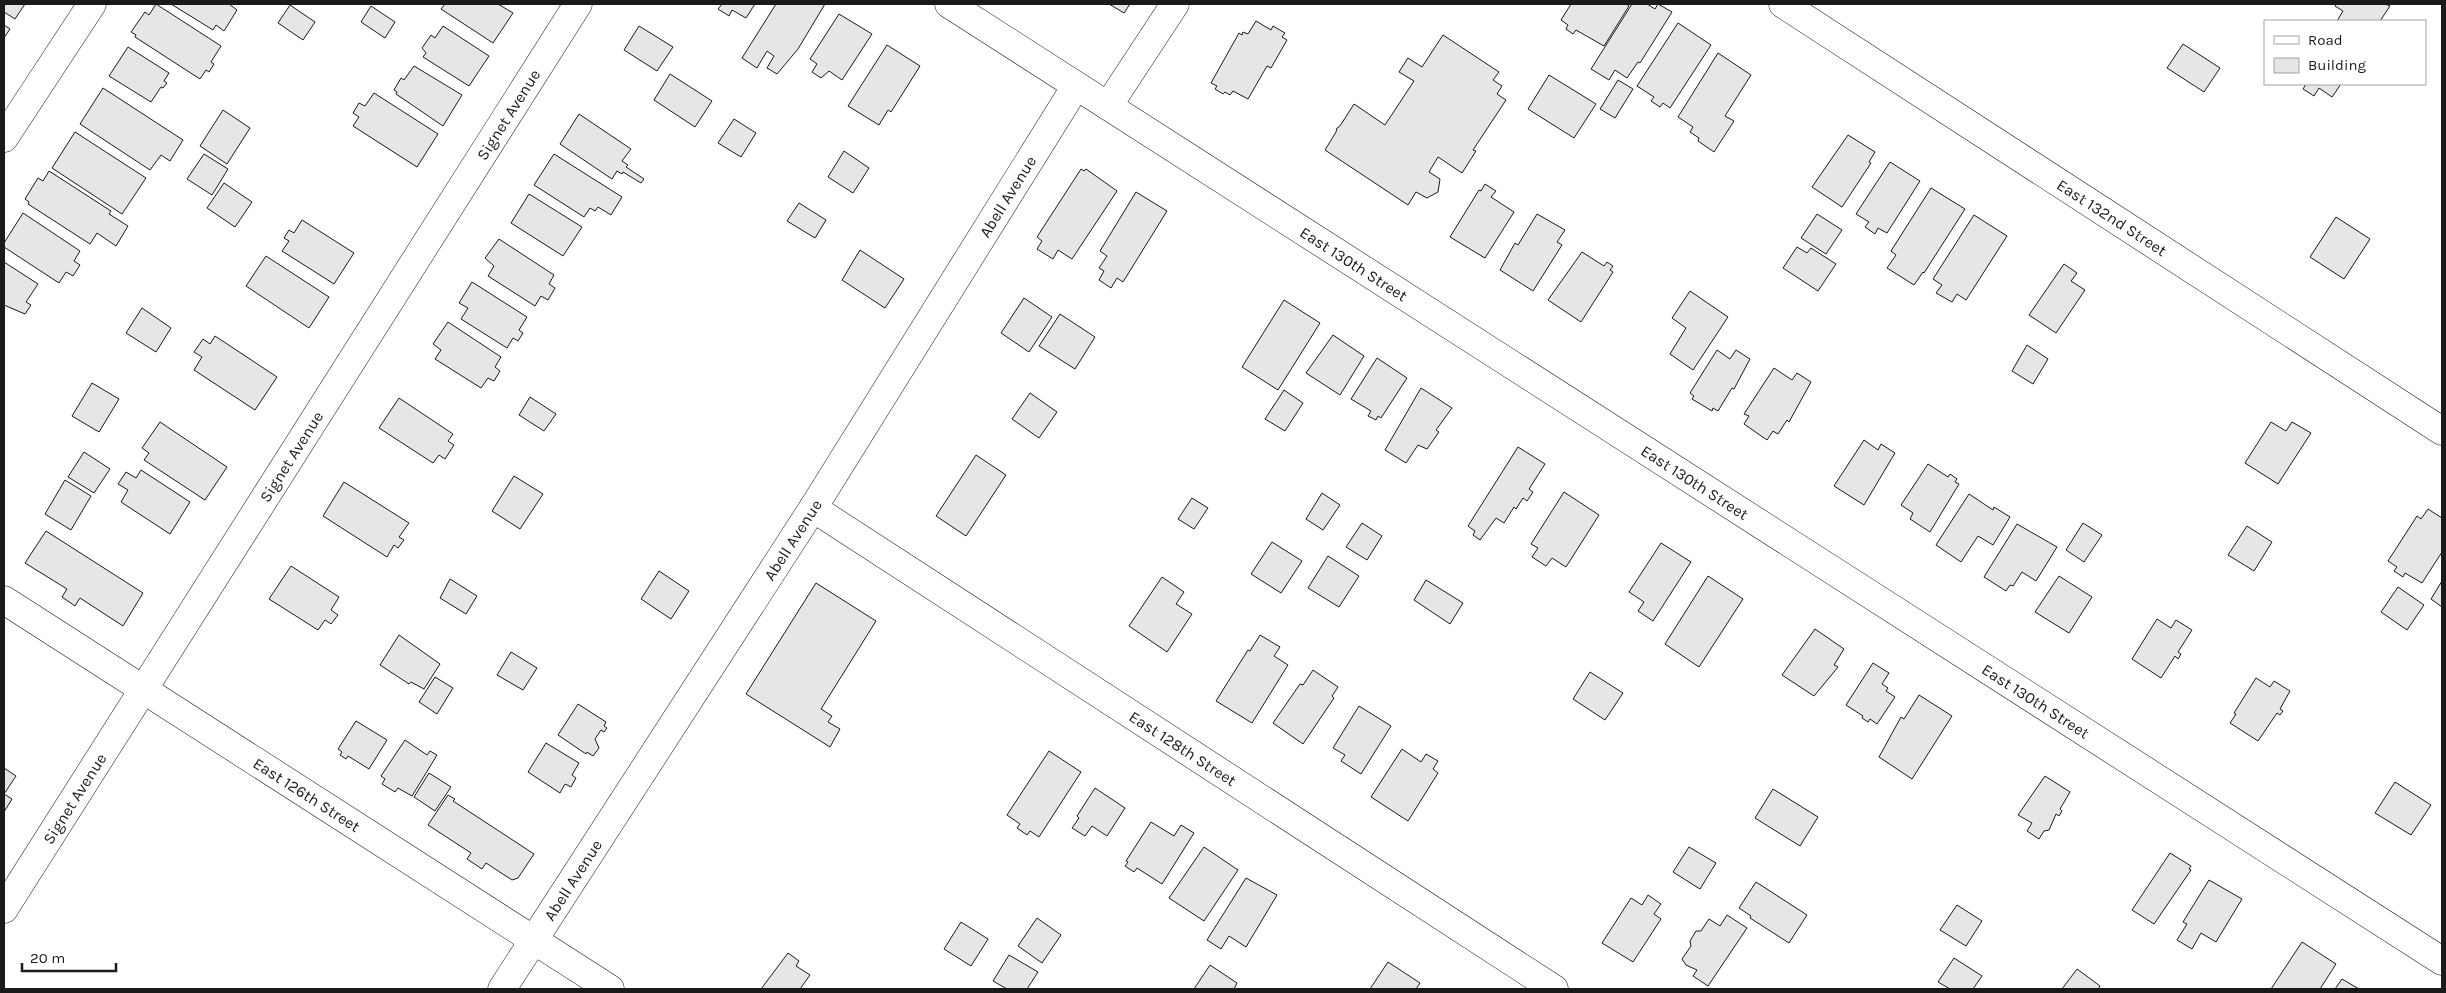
<svg xmlns="http://www.w3.org/2000/svg" width="2446" height="993" font-family="Karla,sans-serif">
	<style>
		.building { fill: #e6e6e6; stroke: #1a1a1a }
		.lines { fill: none; stroke-linecap: round; stroke-linejoin: round }
		.minor-casing { stroke: #1a1a1a; stroke-width: 29 }
		.tertiary-casing { stroke: #1a1a1a; stroke-width: 29 }
		.minor { stroke: #fff; stroke-width: 28 }
		.tertiary { stroke: #fff; stroke-width: 28 }
		.labels { text-anchor: middle; dominant-baseline: central; stroke-width: 4; stroke-linejoin: round; paint-order: stroke }
		.street-label { font-size: 16px; fill: #1a1a1a; stroke: #fff }
	</style>
	<rect width="100%" height="100%" fill="#fff"/>
	<g class="building">
		<polygon points="4,4 25,4 15,19 4,12"/>
		<polygon points="156,4 221,46 211,62 214,64 209,72 206,70 200,79 135,37 136,35 131,32 145,12 149,15"/>
		<polygon points="171,4 229,4 237,10 224,31 216,25 213,30"/>
		<polygon points="445,4 498,4 513,13 493,43 441,9"/>
		<polygon points="722,4 755,4 746,18 732,10 729,16 718,9"/>
		<polygon points="776,4 825,4 798,49 777,74 767,68 774,56 767,51 757,68 742,58"/>
		<polygon points="1109,4 1130,4 1124,13"/>
		<polygon points="1571,4 1626,4 1629,6 1604,46 1576,30 1573,34 1566,29 1568,25 1561,20"/>
		<polygon points="1632,4 1647,4 1655,9 1658,4 1672,12 1640,63 1638,62 1627,78 1615,70 1609,80 1591,69"/>
		<polygon points="2336,4 2385,4 2390,6 2380,21 2337,21 2343,11 2335,6"/>
		<polygon points="290,5 315,22 303,40 278,23"/>
		<polygon points="371,6 395,22 385,38 361,22"/>
		<polygon points="839,14 872,34 842,80 829,71 821,78 812,72 817,64 810,59"/>
		<polygon points="1256,21 1271,30 1273,26 1285,33 1282,37 1287,40 1271,68 1267,66 1248,99 1233,91 1230,95 1225,92 1223,94 1215,89 1217,86 1211,83 1239,33 1242,35 1243,32 1248,34"/>
		<polygon points="1678,23 1711,45 1670,108 1663,103 1660,107 1651,101 1654,97 1637,86"/>
		<polygon points="4,25 10,29 4,38"/>
		<polygon points="443,26 489,56 469,86 423,57 426,53 422,48 431,35 435,38"/>
		<polygon points="639,26 673,47 657,71 624,50"/>
		<polygon points="1443,35 1499,72 1493,80 1502,86 1497,94 1506,100 1473,150 1476,151 1462,173 1438,157 1429,172 1440,179 1438,192 1427,198 1416,192 1408,205 1325,150 1336,132 1337,128 1340,126 1354,104 1385,125 1414,81 1399,72 1408,58 1422,67"/>
		<polygon points="2183,44 2220,68 2204,92 2167,68"/>
		<polygon points="887,45 920,66 891,112 888,110 879,125 848,106"/>
		<polygon points="128,47 169,73 164,81 167,83 163,88 161,87 151,102 109,76"/>
		<polygon points="1718,53 1751,75 1725,116 1734,121 1714,152 1698,141 1699,138 1690,132 1693,127 1678,117"/>
		<polygon points="414,66 462,95 443,126 396,94 397,92 394,90 401,78 404,80"/>
		<polygon points="670,74 712,101 695,127 654,100"/>
		<polygon points="1549,75 1596,104 1574,138 1528,109"/>
		<polygon points="1618,80 1633,89 1615,118 1600,109"/>
		<polygon points="2306,84 2341,84 2332,97 2319,88 2314,96 2303,89"/>
		<polygon points="103,88 183,140 170,161 161,155 150,170 80,124"/>
		<polygon points="374,93 438,134 417,167 353,126 359,117 353,113 359,103 365,106"/>
		<polygon points="223,110 250,128 227,164 200,146"/>
		<polygon points="579,114 631,149 622,161 628,165 626,167 644,179 641,183 623,172 622,174 617,171 612,179 560,144"/>
		<polygon points="734,119 756,133 741,157 718,143"/>
		<polygon points="75,132 146,178 122,214 52,168"/>
		<polygon points="1848,135 1875,152 1869,162 1871,163 1842,207 1812,187"/>
		<polygon points="844,151 869,168 853,193 828,177"/>
		<polygon points="204,154 228,169 212,195 187,179"/>
		<polygon points="554,154 622,197 611,215 598,207 595,211 590,208 584,217 534,185"/>
		<polygon points="1890,162 1920,181 1887,233 1878,228 1875,234 1865,227 1869,222 1856,214"/>
		<polygon points="1081,169 1084,171 1086,169 1117,191 1072,259 1058,250 1053,259 1037,249 1042,241 1037,237"/>
		<polygon points="49,171 111,211 109,214 128,226 116,246 97,233 90,244 28,204 29,202 25,199 38,178 43,181"/>
		<polygon points="224,183 252,202 235,227 207,208"/>
		<polygon points="1485,184 1496,191 1491,197 1514,212 1485,258 1450,237 1479,190 1481,191"/>
		<polygon points="1931,188 1965,209 1924,273 1923,272 1914,285 1887,268 1896,255 1891,251"/>
		<polygon points="1136,192 1167,211 1123,282 1117,278 1111,288 1099,280 1104,271 1099,268 1107,256 1100,251"/>
		<polygon points="529,194 582,227 563,256 511,223"/>
		<polygon points="799,203 826,220 815,238 787,221"/>
		<polygon points="23,213 80,251 74,261 80,265 73,276 66,272 59,283 4,247 4,243"/>
		<polygon points="1537,214 1565,230 1557,242 1562,245 1533,291 1500,270 1515,243 1518,245"/>
		<polygon points="1817,214 1842,230 1826,254 1801,238"/>
		<polygon points="1974,215 2007,236 1966,300 1957,294 1952,302 1936,293 1942,285 1933,279"/>
		<polygon points="2336,217 2370,239 2344,279 2310,257"/>
		<polygon points="302,220 354,253 334,284 282,251 289,241 284,238 289,230 294,233"/>
		<polygon points="499,239 554,275 549,284 555,288 548,300 541,296 535,306 488,276 494,266 485,258"/>
		<polygon points="1797,247 1807,253 1811,248 1836,264 1818,291 1783,268"/>
		<polygon points="860,250 904,279 885,308 842,280"/>
		<polygon points="1582,252 1604,266 1607,262 1613,266 1610,270 1613,272 1581,322 1548,300"/>
		<polygon points="266,256 329,297 309,328 246,286"/>
		<polygon points="4,262 38,284 26,302 31,305 25,314 4,305"/>
		<polygon points="2064,264 2077,273 2071,281 2085,290 2056,333 2029,315"/>
		<polygon points="472,282 527,317 519,330 523,333 518,341 513,338 507,348 461,319 468,308 459,303"/>
		<polygon points="1690,291 1728,317 1693,370 1670,354 1686,328 1672,318"/>
		<polygon points="1024,298 1052,317 1029,352 1001,333"/>
		<polygon points="1284,300 1320,323 1278,390 1242,367"/>
		<polygon points="142,308 171,328 156,352 126,333"/>
		<polygon points="1060,314 1095,337 1075,369 1039,346"/>
		<polygon points="448,322 501,357 495,367 500,371 494,381 488,378 481,388 435,359 441,350 433,344"/>
		<polygon points="1333,335 1364,356 1340,395 1306,373"/>
		<polygon points="215,336 277,377 255,410 194,370 202,357 194,352 203,339 210,344"/>
		<polygon points="2027,345 2048,359 2033,384 2012,371"/>
		<polygon points="1717,350 1730,359 1736,350 1750,359 1734,389 1732,388 1718,411 1713,408 1712,411 1692,399 1694,396 1690,393"/>
		<polygon points="1377,358 1407,378 1381,418 1378,416 1376,420 1368,416 1371,411 1351,399"/>
		<polygon points="1774,368 1792,380 1797,373 1811,382 1789,422 1787,420 1778,434 1773,431 1767,440 1744,424 1749,416 1744,414"/>
		<polygon points="92,383 119,399 99,432 72,416"/>
		<polygon points="1421,388 1452,408 1436,430 1439,432 1427,449 1418,445 1406,463 1385,450"/>
		<polygon points="1284,390 1303,403 1285,431 1265,419"/>
		<polygon points="1030,393 1057,412 1039,438 1012,419"/>
		<polygon points="530,397 556,414 544,431 519,415"/>
		<polygon points="399,398 453,434 448,441 454,445 445,459 439,455 433,463 379,428"/>
		<polygon points="160,422 227,467 205,500 144,460 149,453 142,448"/>
		<polygon points="2271,422 2286,431 2292,422 2311,433 2278,484 2245,463"/>
		<polygon points="1864,440 1878,450 1881,444 1895,453 1864,505 1834,486"/>
		<polygon points="1518,447 1545,464 1529,489 1533,492 1527,501 1523,498 1516,509 1514,507 1504,523 1496,518 1480,540 1473,535 1475,531 1468,526"/>
		<polygon points="84,452 110,469 94,493 68,477"/>
		<polygon points="976,455 1006,475 966,536 936,516"/>
		<polygon points="1928,464 1948,477 1950,474 1957,479 1955,482 1959,484 1930,532 1910,519 1913,513 1901,505"/>
		<polygon points="141,470 190,502 170,534 121,502 128,490 118,484 126,472 136,478"/>
		<polygon points="514,476 543,494 520,529 492,511"/>
		<polygon points="65,480 91,496 71,530 45,514"/>
		<polygon points="344,482 409,523 399,537 404,540 398,548 394,545 387,557 323,516"/>
		<polygon points="1564,492 1599,515 1566,567 1552,558 1546,566 1532,557 1538,548 1531,544"/>
		<polygon points="1322,493 1340,505 1323,530 1306,519"/>
		<polygon points="1969,494 1993,510 1994,507 2010,517 1993,545 1978,536 1961,562 1936,545"/>
		<polygon points="1192,498 1208,508 1194,529 1178,519"/>
		<polygon points="2428,509 2442,518 2442,552 2422,583 2405,573 2403,577 2394,571 2397,567 2388,561 2417,516 2421,519"/>
		<polygon points="1362,523 1382,536 1367,560 1346,547"/>
		<polygon points="2083,523 2102,535 2084,562 2066,550"/>
		<polygon points="2017,524 2057,547 2036,581 2022,572 2013,586 2010,585 2006,591 1984,577"/>
		<polygon points="2247,526 2272,542 2254,571 2228,555"/>
		<polygon points="46,531 143,593 123,626 80,598 75,606 62,597 67,589 25,563"/>
		<polygon points="1272,542 1302,561 1281,593 1251,574"/>
		<polygon points="1661,543 1691,562 1653,621 1638,611 1644,602 1629,592"/>
		<polygon points="1328,556 1359,576 1339,607 1308,588"/>
		<polygon points="291,566 339,597 331,610 338,615 331,624 325,620 318,630 269,599"/>
		<polygon points="659,571 689,591 671,619 641,599"/>
		<polygon points="1708,576 1743,599 1699,667 1665,644"/>
		<polygon points="2059,576 2092,597 2069,633 2035,612"/>
		<polygon points="1162,577 1184,592 1176,604 1192,614 1167,652 1129,626"/>
		<polygon points="450,579 477,596 466,614 440,598"/>
		<polygon points="1426,580 1463,603 1450,624 1414,600"/>
		<polygon points="2442,581 2442,607 2431,599"/>
		<polygon points="816,583 876,621 821,709 832,716 828,722 840,729 830,747 746,694"/>
		<polygon points="2398,587 2424,605 2407,630 2381,612"/>
		<polygon points="2157,619 2171,628 2176,620 2192,630 2178,652 2181,654 2178,659 2175,656 2161,678 2132,659"/>
		<polygon points="1815,629 1844,649 1834,665 1838,667 1814,696 1782,675"/>
		<polygon points="399,635 440,664 424,689 411,682 409,684 380,665"/>
		<polygon points="1260,635 1280,647 1274,656 1288,665 1252,723 1216,701 1248,650 1250,651"/>
		<polygon points="511,652 537,668 523,690 497,675"/>
		<polygon points="1873,663 1889,673 1882,684 1888,688 1886,691 1895,697 1877,724 1870,719 1868,722 1862,718 1863,716 1846,705"/>
		<polygon points="1313,670 1338,687 1332,696 1334,698 1303,744 1273,723 1300,684 1303,685"/>
		<polygon points="1590,672 1623,693 1605,720 1573,699"/>
		<polygon points="435,677 453,688 437,714 419,702"/>
		<polygon points="2256,678 2270,687 2274,681 2290,691 2280,709 2283,711 2280,715 2277,713 2258,741 2230,723 2236,714 2234,713"/>
		<polygon points="1919,695 1952,716 1912,779 1879,757 1901,717 1904,719"/>
		<polygon points="578,704 606,722 604,726 607,728 604,732 601,730 595,739 599,748 593,756 587,752 586,754 558,735"/>
		<polygon points="1359,706 1391,726 1361,774 1341,761 1345,755 1333,748"/>
		<polygon points="356,721 387,740 369,769 348,756 346,759 340,755 342,752 338,749"/>
		<polygon points="405,740 427,755 430,751 437,755 412,796 398,788 395,792 382,784 385,779 381,776"/>
		<polygon points="546,743 579,763 572,775 576,778 571,787 565,784 560,793 528,772"/>
		<polygon points="1402,749 1421,762 1426,754 1438,761 1433,769 1438,773 1408,821 1371,797"/>
		<polygon points="1049,751 1081,772 1039,837 1030,831 1027,835 1017,828 1020,824 1007,815"/>
		<polygon points="4,768 16,776 4,794 12,799 4,812"/>
		<polygon points="429,773 451,787 435,811 414,797"/>
		<polygon points="2045,776 2070,792 2060,809 2062,811 2059,816 2056,814 2049,830 2044,831 2039,839 2027,831 2032,823 2018,815"/>
		<polygon points="2395,782 2431,805 2411,835 2375,813"/>
		<polygon points="1095,788 1125,808 1107,836 1092,826 1085,836 1072,828 1079,818 1077,816"/>
		<polygon points="1773,789 1818,817 1800,846 1755,818"/>
		<polygon points="448,795 455,799 453,801 534,854 518,878 512,880 486,863 482,869 467,859 471,853 428,825"/>
		<polygon points="1151,822 1174,836 1181,825 1194,833 1162,884 1137,868 1134,872 1125,866 1128,862 1126,861"/>
		<polygon points="1204,847 1238,870 1204,921 1169,898"/>
		<polygon points="1689,847 1716,863 1700,889 1673,872"/>
		<polygon points="2170,853 2191,866 2189,869 2191,870 2154,924 2132,910"/>
		<polygon points="1246,878 1277,895 1246,947 1229,936 1221,949 1207,940"/>
		<polygon points="2209,880 2242,899 2216,942 2201,933 2192,949 2177,940 2187,924 2183,922"/>
		<polygon points="1756,882 1807,915 1789,943 1750,918 1751,916 1739,908"/>
		<polygon points="1648,895 1661,904 1654,914 1661,919 1633,962 1602,943 1631,898 1642,905"/>
		<polygon points="1957,905 1982,921 1966,946 1940,930"/>
		<polygon points="1727,915 1747,928 1708,986 1693,976 1697,970 1686,965 1682,959 1691,946 1690,941 1696,931 1701,931 1709,919 1720,926"/>
		<polygon points="1037,918 1061,935 1042,963 1018,946"/>
		<polygon points="961,922 988,939 971,966 944,949"/>
		<polygon points="2302,942 2336,964 2320,989 2271,989"/>
		<polygon points="788,953 799,961 796,966 810,975 800,989 761,989"/>
		<polygon points="1009,955 1038,972 1027,989 1007,989 993,981"/>
		<polygon points="1954,958 1982,976 1973,989 1950,989 1938,982"/>
		<polygon points="1388,962 1420,983 1416,989 1370,989"/>
		<polygon points="1210,965 1237,983 1234,989 1194,989"/>
		<polygon points="2077,969 2100,986 2098,989 2062,989"/>
		<polygon points="2342,979 2359,989 2335,989"/>
	</g>
	<g class="lines">
		<defs>
			<g id="minor">
				<path id="s1" d="M1783,4l659,427"/>
				<polyline points="1108,106 1175,4"/>
				<polyline points="4,138 92,4"/>
				<path id="s2" d="M813,508l741,481"/>
				<path id="s3" d="M4,600l606,389"/>
				<path id="s4" d="M4,909l574,-905"/>
				<path id="s5" d="M502,989l311,-481 263,-422"/>
			</g>
			<g id="tertiary">
				<path id="s6" d="M949,4l1493,957"/>
			</g>
		</defs>
		<use href="#minor" class="minor-casing"/>
		<use href="#tertiary" class="tertiary-casing"/>
		<use href="#minor" class="minor"/>
		<use href="#tertiary" class="tertiary"/>
	</g>
	<g class="labels">
		<g class="street-label">
			<text stroke="none"><textPath href="#s4" startOffset="941">Signet Avenue</textPath></text>
			<text stroke="none"><textPath href="#s5" startOffset="940">Abell Avenue</textPath></text>
			<text stroke="none"><textPath href="#s1" startOffset="392">East 132nd Street</textPath></text>
			<text stroke="none"><textPath href="#s6" startOffset="481">East 130th Street</textPath></text>
			<text stroke="none"><textPath href="#s4" startOffset="536">Signet Avenue</textPath></text>
			<text stroke="none"><textPath href="#s6" startOffset="886">East 130th Street</textPath></text>
			<text stroke="none"><textPath href="#s5" startOffset="535">Abell Avenue</textPath></text>
			<text stroke="none"><textPath href="#s6" startOffset="1291">East 130th Street</textPath></text>
			<text stroke="none"><textPath href="#s2" startOffset="441">East 128th Street</textPath></text>
			<text stroke="none"><textPath href="#s3" startOffset="360">East 126th Street</textPath></text>
			<text stroke="none"><textPath href="#s4" startOffset="131">Signet Avenue</textPath></text>
			<text stroke="none"><textPath href="#s5" startOffset="130">Abell Avenue</textPath></text>
		</g>
	</g>
	<rect width="2446" height="993" fill="none" stroke="#1a1a1a" stroke-width="10"/>
	<rect x="2264" y="20" width="162" height="65" fill="#ffffff" stroke="#a3a3a3"/>
	<rect x="2274" y="36" width="25" height="8" fill="#ffffff" stroke="#a3a3a3"/>
	<text x="2308" y="45" font-size="15" fill="#1a1a1a">Road</text>
	<rect x="2274" y="58" width="25" height="15" fill="#e6e6e6" stroke="#a3a3a3"/>
	<text x="2308" y="70" font-size="15" fill="#1a1a1a">Building</text>
	<path d="M22 963v8h94v-8" fill="none" stroke="#1a1a1a" stroke-width="2.5"/>
	<text x="30" y="963" font-size="15" fill="#1a1a1a" stroke="#ffffff" stroke-width="4" paint-order="stroke">20 m</text>
</svg>
